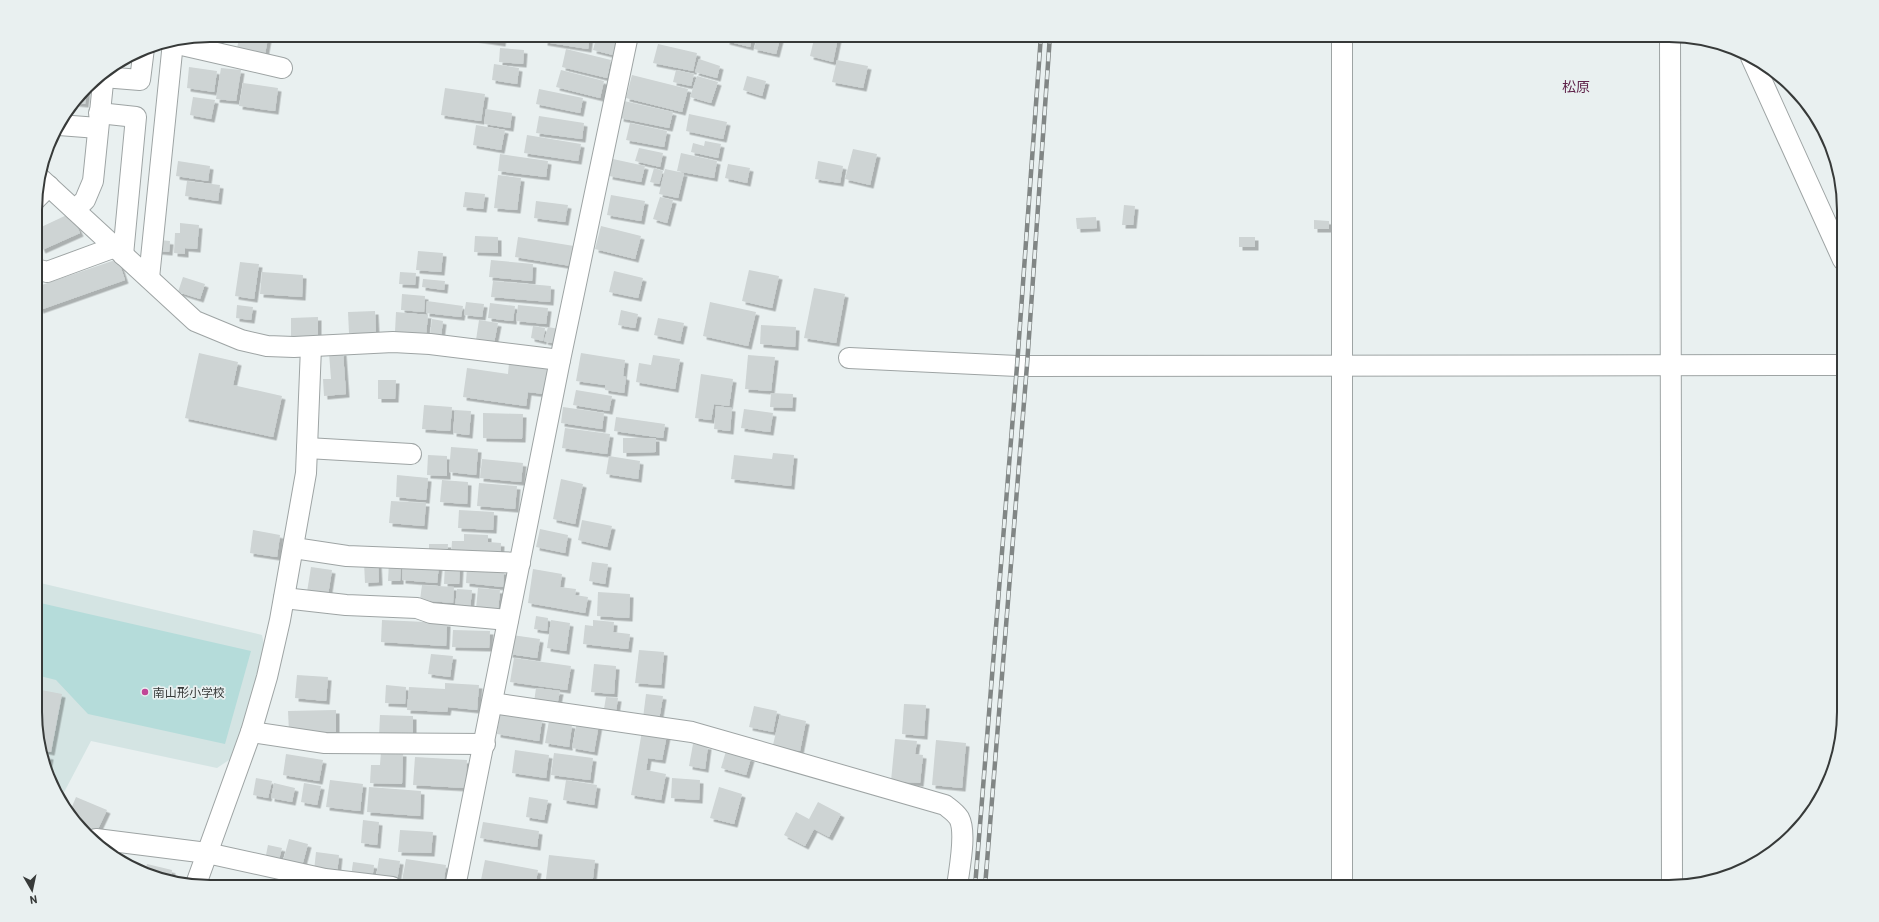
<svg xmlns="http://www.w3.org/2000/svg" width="1879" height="922" font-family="Barlow,'Noto Sans JP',sans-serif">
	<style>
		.built { fill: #d4e4e3 }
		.green { fill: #b5dcda }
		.building { fill: #ced4d4; filter: url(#shadow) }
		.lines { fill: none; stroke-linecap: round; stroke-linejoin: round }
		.minor-casing { stroke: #9ea4a4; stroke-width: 22 }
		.minor { stroke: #fff; stroke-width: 20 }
		.rail-casing { stroke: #818685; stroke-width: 4.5 }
		.rail { stroke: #e9f0f0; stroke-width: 3; stroke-dasharray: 9; stroke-linecap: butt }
		.poi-dot { fill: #c14697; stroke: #e9f0f0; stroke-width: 1.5 }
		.labels { text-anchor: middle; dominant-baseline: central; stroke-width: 3.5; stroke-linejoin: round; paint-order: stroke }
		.poi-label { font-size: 12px; fill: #373a39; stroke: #e9f0f0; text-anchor: start }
		.quarter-label { font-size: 14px; fill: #5f234a; stroke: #e9f0f0 }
		.rim { fill: none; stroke: #373a39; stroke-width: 2 }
	</style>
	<defs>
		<filter id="shadow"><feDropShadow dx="3.5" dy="3.5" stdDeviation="0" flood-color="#0004"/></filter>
	</defs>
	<rect width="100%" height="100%" fill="#e9f0f0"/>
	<polygon class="built" points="36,582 262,635 265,649 235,756 217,768 91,741 60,800 48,779 37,735"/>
	<polygon class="green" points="36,602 251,651 225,744 88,714 56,680 36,675"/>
	<g class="building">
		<polygon points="210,35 221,35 219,46 192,38"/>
		<polygon points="240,35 254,35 268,38 265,54 237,48"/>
		<polygon points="475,35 503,35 502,43 475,39"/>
		<polygon points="545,35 590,35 588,49 544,42"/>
		<polygon points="597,35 618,38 613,55 593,50"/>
		<polygon points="728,35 753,35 750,47 726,41"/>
		<polygon points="758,35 781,35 776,54 754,49"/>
		<polygon points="815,35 838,38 833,62 810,56"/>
		<polygon points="658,44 697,53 693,71 653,63"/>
		<polygon points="500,48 524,50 523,64 499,62"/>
		<polygon points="566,49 611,60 607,78 562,67"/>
		<polygon points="699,59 720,66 717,78 695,72"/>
		<polygon points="837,60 868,66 863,88 832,82"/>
		<polygon points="494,64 519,68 517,84 492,80"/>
		<polygon points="189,67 217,71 214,92 187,88"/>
		<polygon points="221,68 241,70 236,101 216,99"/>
		<polygon points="561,70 604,81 600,98 556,87"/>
		<polygon points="676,70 694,74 691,86 673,82"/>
		<polygon points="632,75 688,89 682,112 626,98"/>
		<polygon points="697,76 718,82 711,103 690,97"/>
		<polygon points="747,76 766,81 762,96 743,90"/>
		<polygon points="243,83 278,88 275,111 239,106"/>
		<polygon points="445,88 485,94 481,121 441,115"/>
		<polygon points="87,89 85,104 75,103"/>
		<polygon points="539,89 583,98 580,113 536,104"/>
		<polygon points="193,97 215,100 211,119 190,115"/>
		<polygon points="624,101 673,112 669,128 620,118"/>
		<polygon points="486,109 512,113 510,128 484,124"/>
		<polygon points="689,114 727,122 723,139 686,131"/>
		<polygon points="539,116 584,123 582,139 536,133"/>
		<polygon points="630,123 667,131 664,147 626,140"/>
		<polygon points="476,125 505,130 501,150 473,145"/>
		<polygon points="527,135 581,144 578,161 524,153"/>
		<polygon points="705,141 721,144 718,158 691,152 693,143 704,146"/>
		<polygon points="639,148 663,153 660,167 635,161"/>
		<polygon points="853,149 877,154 870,185 845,179"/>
		<polygon points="681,153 717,161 714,178 677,171"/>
		<polygon points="500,154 548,161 546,177 498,171"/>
		<polygon points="613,159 645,166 641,182 609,176"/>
		<polygon points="178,161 210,166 208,181 176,176"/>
		<polygon points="818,161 843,166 840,183 815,179"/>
		<polygon points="728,164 750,168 747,183 725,178"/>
		<polygon points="654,168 663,171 659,184 650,182"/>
		<polygon points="665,169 684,173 678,198 659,194"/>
		<polygon points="498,175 521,178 517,210 494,208"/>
		<polygon points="187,181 220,185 218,201 185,196"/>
		<polygon points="465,192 485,194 483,209 463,207"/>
		<polygon points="611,195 645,201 641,221 607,215"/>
		<polygon points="660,197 673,200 667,223 653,219"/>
		<polygon points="536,201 568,205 565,222 534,218"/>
		<polygon points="1124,205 1135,206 1133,225 1122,225"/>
		<polygon points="71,213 80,233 42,250 40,245 35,247 35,225 37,229"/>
		<polygon points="1096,217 1097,228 1077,229 1076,218"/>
		<polygon points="1314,220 1329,221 1329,229 1314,229"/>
		<polygon points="180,223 199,225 197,249 185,248 185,254 174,253 175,233 180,233"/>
		<polygon points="601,226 641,236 635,259 595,249"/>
		<polygon points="475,236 498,237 498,253 474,252"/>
		<polygon points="518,237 574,246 571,266 515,257"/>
		<rect x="1239" y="237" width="16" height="10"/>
		<polygon points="159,240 170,241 169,252 158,251"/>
		<polygon points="418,251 443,253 441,272 416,270"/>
		<polygon points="118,259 125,280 40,310 36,298 36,287"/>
		<polygon points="491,260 533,264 532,281 489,277"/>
		<polygon points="240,262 259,264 254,299 235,296"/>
		<polygon points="749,270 779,276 772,308 742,301"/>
		<polygon points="614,271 643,278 638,298 609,292"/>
		<polygon points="262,272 303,275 302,297 260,294"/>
		<polygon points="400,272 416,273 415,285 399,284"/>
		<polygon points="183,277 205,284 200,299 178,292"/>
		<polygon points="423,279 445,281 444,290 422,287"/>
		<polygon points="493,281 551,286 550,302 491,297"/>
		<polygon points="814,288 845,294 836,343 804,338"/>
		<polygon points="402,294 425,296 424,312 401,310"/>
		<polygon points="427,301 463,306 461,317 426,313"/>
		<polygon points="466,302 484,304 482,317 464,315"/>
		<polygon points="710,302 756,312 748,346 703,336"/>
		<polygon points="490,303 515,306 513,321 488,318"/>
		<polygon points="237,305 253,307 251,320 236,318"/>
		<polygon points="518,305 548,308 546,324 516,321"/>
		<polygon points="621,310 638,314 635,328 618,325"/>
		<polygon points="375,311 376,332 349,333 348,312"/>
		<polygon points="396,312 428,315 426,335 395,332"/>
		<polygon points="318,317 318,338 291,339 291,318"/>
		<polygon points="658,318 684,323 680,341 654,335"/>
		<polygon points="432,319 443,321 441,336 430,335"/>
		<polygon points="479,320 498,323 494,343 476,340"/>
		<polygon points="761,325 796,327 795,347 760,344"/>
		<polygon points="533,326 545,328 543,341 531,338"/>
		<polygon points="548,327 559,329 556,344 544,341"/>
		<polygon points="343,352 346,394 324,396 323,379 331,379 329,353"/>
		<polygon points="199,353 238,362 233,385 282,396 273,437 185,418"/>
		<polygon points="581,353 625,360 623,376 626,377 624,393 605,390 605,385 576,381"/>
		<polygon points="653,355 680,359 675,389 636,382 639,363 651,365"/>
		<polygon points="748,355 775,357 771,391 745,389"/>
		<polygon points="509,363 547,368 544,394 528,392 526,406 463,397 467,368 508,374"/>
		<polygon points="701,374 733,379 729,406 714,404 711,420 695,418"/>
		<polygon points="378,380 396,380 395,399 378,399"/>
		<polygon points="576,390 612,396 609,411 573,405"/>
		<polygon points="771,393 793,394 792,408 770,407"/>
		<polygon points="424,405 452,407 450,431 422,429"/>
		<polygon points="716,406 732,408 730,431 714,429"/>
		<polygon points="563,407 604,413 602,429 561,423"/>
		<polygon points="744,409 773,413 770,432 741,428"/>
		<polygon points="455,410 471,411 469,435 453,433"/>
		<polygon points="483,413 523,414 522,439 483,438"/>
		<polygon points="616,417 665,424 663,438 614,431"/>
		<polygon points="565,428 610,434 607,454 562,448"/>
		<polygon points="623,438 656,438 656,452 623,453"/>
		<polygon points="451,447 478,449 476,475 449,472"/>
		<polygon points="773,453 794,455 791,486 731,479 734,455 772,459"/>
		<polygon points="428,455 447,456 447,476 427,475"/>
		<polygon points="609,456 640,461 638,479 606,474"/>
		<polygon points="482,459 523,463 521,482 480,478"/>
		<polygon points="397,475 428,478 426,500 396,497"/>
		<polygon points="561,479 583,484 575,524 553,519"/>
		<polygon points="442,480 468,482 467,504 440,502"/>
		<polygon points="479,483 517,486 515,509 477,506"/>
		<polygon points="391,501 426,503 424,526 389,523"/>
		<polygon points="459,510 494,512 493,530 458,528"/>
		<polygon points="582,520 612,526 607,547 578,540"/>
		<polygon points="540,529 568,535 565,553 536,547"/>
		<polygon points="253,530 280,535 277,557 250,553"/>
		<polygon points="464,534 488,535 488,542 501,543 500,559 451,557 452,541 464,541"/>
		<polygon points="429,544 448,544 447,557 429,556"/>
		<polygon points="378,561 379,582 365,583 364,562"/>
		<polygon points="389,562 401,562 400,581 388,581"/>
		<polygon points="403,562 439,565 437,583 402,580"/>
		<polygon points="592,562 608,564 605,584 589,581"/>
		<polygon points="445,565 460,566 459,584 444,584"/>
		<polygon points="311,567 332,570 328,595 307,592"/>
		<polygon points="467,567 504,571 503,587 466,583"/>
		<polygon points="533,569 562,574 560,587 576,589 575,595 588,597 585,613 528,603"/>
		<polygon points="422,585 454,587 453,603 420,600"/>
		<polygon points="478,588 500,590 498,611 476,609"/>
		<polygon points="457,589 472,590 470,609 455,608"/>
		<polygon points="598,592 630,594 629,618 597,616"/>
		<polygon points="536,616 548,618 547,631 534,629"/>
		<polygon points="382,620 447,623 446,646 381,642"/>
		<polygon points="551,620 570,623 566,651 547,648"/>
		<polygon points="593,620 614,622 613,632 630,634 628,649 583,644 585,625 593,626"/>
		<polygon points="453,630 490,631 489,648 452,647"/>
		<polygon points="512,635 540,639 537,658 509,654"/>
		<polygon points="639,650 664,652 661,685 635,683"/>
		<polygon points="431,654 453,656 450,677 428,674"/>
		<polygon points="514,658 571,666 567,690 510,682"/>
		<polygon points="594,664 616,666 614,694 591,692"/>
		<polygon points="297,675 328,677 326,701 295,698"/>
		<polygon points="445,683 479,685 477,710 448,707 447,712 407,710 409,687 445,689"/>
		<polygon points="386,685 406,687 405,704 385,703"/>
		<polygon points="536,688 560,691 557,706 534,702"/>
		<polygon points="36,689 62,694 51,752 40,750 37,735"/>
		<polygon points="646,694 663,696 659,720 643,718"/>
		<polygon points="606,697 618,698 616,711 604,709"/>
		<polygon points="904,704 926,705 924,736 902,734"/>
		<polygon points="754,706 777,711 773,732 749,727"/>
		<polygon points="336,710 336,732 289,732 288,711"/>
		<polygon points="500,713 542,720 539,741 497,734"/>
		<polygon points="380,715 413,716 413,737 379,737"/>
		<polygon points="780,715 806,721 800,751 773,745"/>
		<polygon points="549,721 572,725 569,747 545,743"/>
		<polygon points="577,721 599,724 594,752 572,748"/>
		<polygon points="642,731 667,735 662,760 648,758 646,770 666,774 661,800 631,795"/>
		<polygon points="895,739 917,741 915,754 923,755 920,783 891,781"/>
		<polygon points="936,740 966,743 962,788 932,785"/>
		<polygon points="693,744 708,746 705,769 689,766"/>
		<polygon points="515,750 549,755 546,778 512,773"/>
		<polygon points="726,751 751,758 746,775 721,768"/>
		<polygon points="381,752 403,753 402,784 370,783 371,765 380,765"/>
		<polygon points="554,753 593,758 590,780 551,775"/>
		<polygon points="286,754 323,760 319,781 283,775"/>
		<polygon points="42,755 50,756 47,774 43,760"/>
		<polygon points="415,757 467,760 465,788 413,785"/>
		<polygon points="256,778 272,781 268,798 253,795"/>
		<polygon points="672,778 700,780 699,800 671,798"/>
		<polygon points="330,780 363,784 360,811 326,807"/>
		<polygon points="566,780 597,785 594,805 563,800"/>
		<polygon points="274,783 295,788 292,802 271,798"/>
		<polygon points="304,783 321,786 317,805 301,802"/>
		<polygon points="369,787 421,791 420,816 367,812"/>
		<polygon points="719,787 742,794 734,824 710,818"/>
		<polygon points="76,797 107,810 97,831 71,819 69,814"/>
		<polygon points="529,797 548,800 544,820 526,817"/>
		<polygon points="818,802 841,814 829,837 814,829 805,846 784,835 796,812 809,819"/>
		<polygon points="363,820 379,822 377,845 361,843"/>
		<polygon points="483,822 539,831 537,847 480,838"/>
		<polygon points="400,830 433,832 431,853 398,852"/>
		<polygon points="289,839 308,844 302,866 283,861"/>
		<polygon points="268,845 282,848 278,863 265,860"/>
		<polygon points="316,852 339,855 337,874 314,871"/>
		<polygon points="549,855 595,860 592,887 545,887"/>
		<polygon points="379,858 400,861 397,881 376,878"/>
		<polygon points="406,859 446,865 443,887 402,881"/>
		<polygon points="485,860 538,870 535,887 515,887 481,880"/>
		<polygon points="353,862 374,865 372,880 351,877"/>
		<polygon points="147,864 172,870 171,878 145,872"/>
	</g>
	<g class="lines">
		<defs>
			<g id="minor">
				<polyline points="1342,35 1342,887"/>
				<polyline points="1670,35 1672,887"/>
				<polyline points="173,43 282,68"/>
				<polyline points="1751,57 1843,260"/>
				<polyline points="103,77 140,80 144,48"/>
				<polyline points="99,113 136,117 123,255"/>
				<polyline points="59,125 98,128"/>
				<polyline points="41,179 195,321 241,340 267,346 294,347 393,342 430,344 560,360"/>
				<polyline points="35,200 49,186"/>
				<polyline points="75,210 85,200 93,181 104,73"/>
				<polyline points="36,269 47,272 115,247"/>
				<polyline points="149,278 173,42"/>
				<polyline points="849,358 1017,366 1843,365"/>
				<polyline points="307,448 411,454"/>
				<polyline points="294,548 347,556 520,563"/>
				<polyline points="284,598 346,605 417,608 431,613 508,620"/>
				<path d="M492,703l200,29 253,73c5,4 10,7 14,13 8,15 0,51 -2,69"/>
				<polyline points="251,732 325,743 485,744"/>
				<polyline points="96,839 207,853 325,879 392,887"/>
				<polyline points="196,884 251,732 267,677 280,620 306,473 311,347"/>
				<polyline points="455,887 560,360 628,35"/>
			</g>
		</defs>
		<use href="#minor" class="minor-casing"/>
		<use href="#minor" class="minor"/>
		<defs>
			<g id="rail">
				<polyline points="975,887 1017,366 1041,35"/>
				<polyline points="985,887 1027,365 1050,35"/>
			</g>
		</defs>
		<use href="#rail" class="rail-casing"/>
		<use href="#rail" class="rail"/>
	</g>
	<circle class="poi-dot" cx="145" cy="692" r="4"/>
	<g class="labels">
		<g class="poi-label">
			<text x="153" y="692">南山形小学校</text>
		</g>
		<g class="quarter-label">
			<text x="1576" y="86">松原</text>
		</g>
	</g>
	<path d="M0 0H1879V922H0ZM210 42H1669A168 168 0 0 1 1837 210V712A168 168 0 0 1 1669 880H210A168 168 0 0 1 42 712V210A168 168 0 0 1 210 42Z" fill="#e9f0f0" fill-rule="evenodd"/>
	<path class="rim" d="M210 42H1669A168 168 0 0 1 1837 210V712A168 168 0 0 1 1669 880H210A168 168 0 0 1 42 712V210A168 168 0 0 1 210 42Z"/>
	<g transform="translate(32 890) rotate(171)" stroke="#e9f0f0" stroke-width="3" paint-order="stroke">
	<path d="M0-3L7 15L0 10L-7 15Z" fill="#373a39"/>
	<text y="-6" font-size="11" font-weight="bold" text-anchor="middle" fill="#373a39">N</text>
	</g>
</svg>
